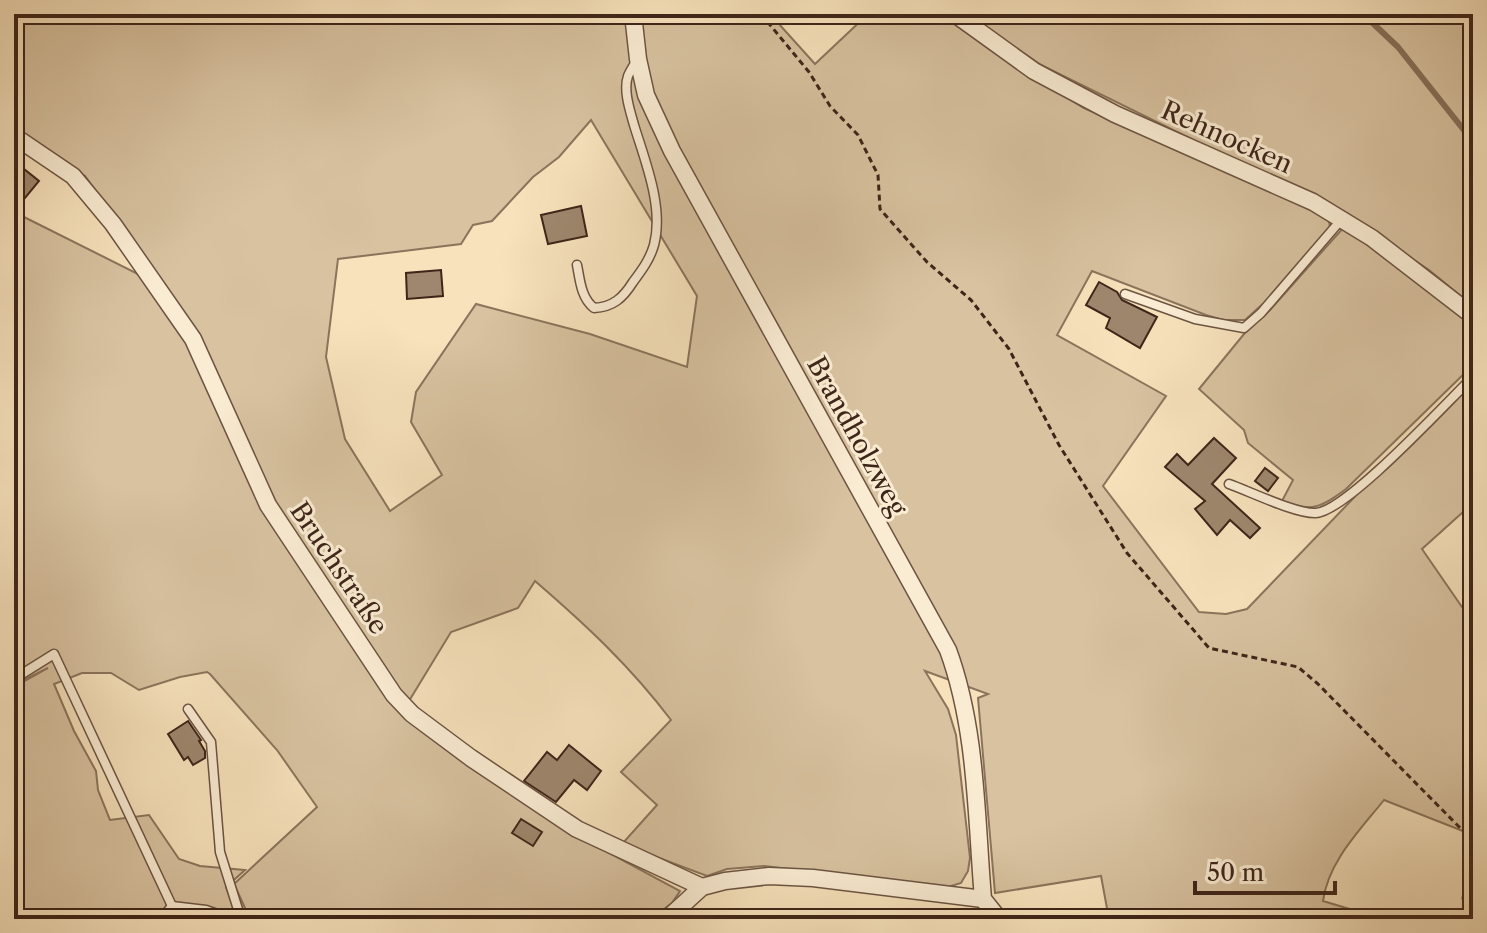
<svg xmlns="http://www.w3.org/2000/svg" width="1487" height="933" font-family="'Libre Caslon Text',serif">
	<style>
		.green { fill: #d8c2a0; stroke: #8b745c; stroke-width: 2; fill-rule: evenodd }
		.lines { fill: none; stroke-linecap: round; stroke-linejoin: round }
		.stream { stroke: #87705a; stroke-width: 6 }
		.building { fill: #9e876e; stroke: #3e2519; stroke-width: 2 }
		.lane-casing { stroke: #6c5442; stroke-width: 11 }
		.street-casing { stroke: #6c5442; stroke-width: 19 }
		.path { stroke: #3e2519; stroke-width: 3; stroke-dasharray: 6 4; stroke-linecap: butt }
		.lane { stroke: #faecd3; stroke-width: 8 }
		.street { stroke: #faecd3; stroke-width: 16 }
		.labels { text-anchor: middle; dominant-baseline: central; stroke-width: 6; stroke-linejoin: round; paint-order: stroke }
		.street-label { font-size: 26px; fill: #3e2519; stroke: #faecd3 }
	</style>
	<rect width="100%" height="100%" fill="#f7e2bc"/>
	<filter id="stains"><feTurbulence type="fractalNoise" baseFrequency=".0025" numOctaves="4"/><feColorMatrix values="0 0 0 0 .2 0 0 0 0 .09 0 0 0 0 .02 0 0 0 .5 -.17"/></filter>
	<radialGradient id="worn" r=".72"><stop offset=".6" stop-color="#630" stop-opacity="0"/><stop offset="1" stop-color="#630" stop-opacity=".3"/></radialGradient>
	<g class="green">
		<path d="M14,14h756l45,50 53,-50h72l52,37 92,57 213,92 32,21 1,6 -65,75 -20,18h-22l-17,-5 -114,-44 -35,64 109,61 -63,90 96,126 27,2 21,-5 122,-127 104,-98v119l-51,46 51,74v212l-89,-35c-24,30 -56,62 -61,101l60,18h-274l-8,-43 -106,17 -17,-195 10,-4 -63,-23 23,38 8,26 14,123 -2,13 -7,12 -13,4 -184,-21 -37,3 -20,7 -85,-32 35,-39 -36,-33 50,-52c-41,-54 -85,-95 -136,-139l-17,27 -67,24 -42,69 -31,-37 -115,-176 -76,-172 -102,-140 -71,-48zM591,120l106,176 -10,71 -97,-33 -114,-30 -60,88 -5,30 31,53 -52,36 -45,-72 -19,-82 12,-98 123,-15 12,-19 19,-4 41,-44 26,-20z"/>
		<polygon points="966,14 1473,14 1473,161 1468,157 1473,162 1473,306 1429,270 1350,217 1041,65"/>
		<polygon points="14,212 140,275 184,336 264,510 393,702 572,833 680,891 672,903 651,919 250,919 234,884 317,807 277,750 210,674 207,672 180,677 139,690 111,673 82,673 54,684 74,731 96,771 98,790 110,820 149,815 179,859 200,866 245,870 226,887 238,919 14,919 14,848 18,845 14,836 14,687 48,668 14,685"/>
		<path d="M1344,227l56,39 73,58v41l-127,124c-24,18 -34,24 -64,12l11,-21 -45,-37 -4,-13 -45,-41 45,-55 26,-24z"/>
	</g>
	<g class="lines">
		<polyline class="stream" points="1363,14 1398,47 1467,134 1473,146"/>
	</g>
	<g class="building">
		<polygon points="14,161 39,181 25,198 14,190"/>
		<polygon points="581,206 587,236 548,244 541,215"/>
		<polygon points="441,270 443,296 407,299 406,273"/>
		<polygon points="1099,282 1117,292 1122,300 1157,317 1140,348 1106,328 1110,318 1086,305"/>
		<polygon points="1214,438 1236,458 1212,484 1260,528 1250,538 1230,520 1217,535 1195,509 1205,501 1165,467 1177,454 1188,465"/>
		<polygon points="1265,468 1278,478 1268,491 1255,481"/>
		<polygon points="188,721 201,740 199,741 205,751 205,758 193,765 188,757 184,760 168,734"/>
		<polygon points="569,745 601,771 587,790 574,780 556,802 524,781 547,752 557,760"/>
		<polygon points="521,819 542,832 533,846 512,833"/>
	</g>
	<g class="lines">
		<defs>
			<g id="lane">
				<path d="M577,265c3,15 4,33 17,43 19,-1 29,-10 39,-26 9,-12 17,-23 21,-37 10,-38 -9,-84 -20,-120 -4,-14 -11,-35 -6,-49 2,-5 6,-11 9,-16"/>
				<polyline points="1125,294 1195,319 1244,328 1261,313 1341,220"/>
				<path d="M1229,484c20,7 67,30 87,29 31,-2 130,-110 157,-136"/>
				<polyline points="14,679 54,654 172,906"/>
				<polyline points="188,709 211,742 220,852 241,919"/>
				<polyline points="1467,898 1473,901"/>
				<polyline points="161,919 172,906 206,910 232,919"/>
			</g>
			<g id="street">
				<path d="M633,14l5,45 8,36 26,56 276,499c29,79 28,166 35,249l16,20"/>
				<polyline points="955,14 1034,71 1115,114 1313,202 1372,238 1473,316"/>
				<polyline points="14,136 73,176 113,224 193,339 268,505 394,695 412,714 471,758 577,829 702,887"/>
				<polyline points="667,919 702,887 725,881 769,876 813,878 983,899"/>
			</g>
		</defs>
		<use href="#lane" class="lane-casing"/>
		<use href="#street" class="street-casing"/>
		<polyline class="path" points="761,14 809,72 830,106 858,135 878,175 880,209 927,262 971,300 1009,349 1059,445 1127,553 1209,648 1298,667 1318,684 1473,841"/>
		<use href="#lane" class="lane"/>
		<use href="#street" class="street"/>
	</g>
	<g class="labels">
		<g class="street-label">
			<text transform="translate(1227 137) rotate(24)">Rehnocken</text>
			<text transform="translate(857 436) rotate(61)">Brandholzweg</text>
			<text transform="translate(339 568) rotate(56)">Bruchstraße</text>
		</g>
	</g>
	<rect width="1487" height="933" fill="none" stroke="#f7e2bc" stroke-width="48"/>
	<rect x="16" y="16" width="1455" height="901" fill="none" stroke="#3e2519" stroke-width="4"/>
	<rect x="24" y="24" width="1439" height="885" fill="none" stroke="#3e2519" stroke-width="2"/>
	<path d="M1195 881v12h140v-12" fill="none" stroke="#3e2519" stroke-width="4"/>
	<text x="1207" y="881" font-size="24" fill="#3e2519" stroke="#faecd3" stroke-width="6" paint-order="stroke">50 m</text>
	<rect width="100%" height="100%" filter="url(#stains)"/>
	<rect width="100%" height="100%" fill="url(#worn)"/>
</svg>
